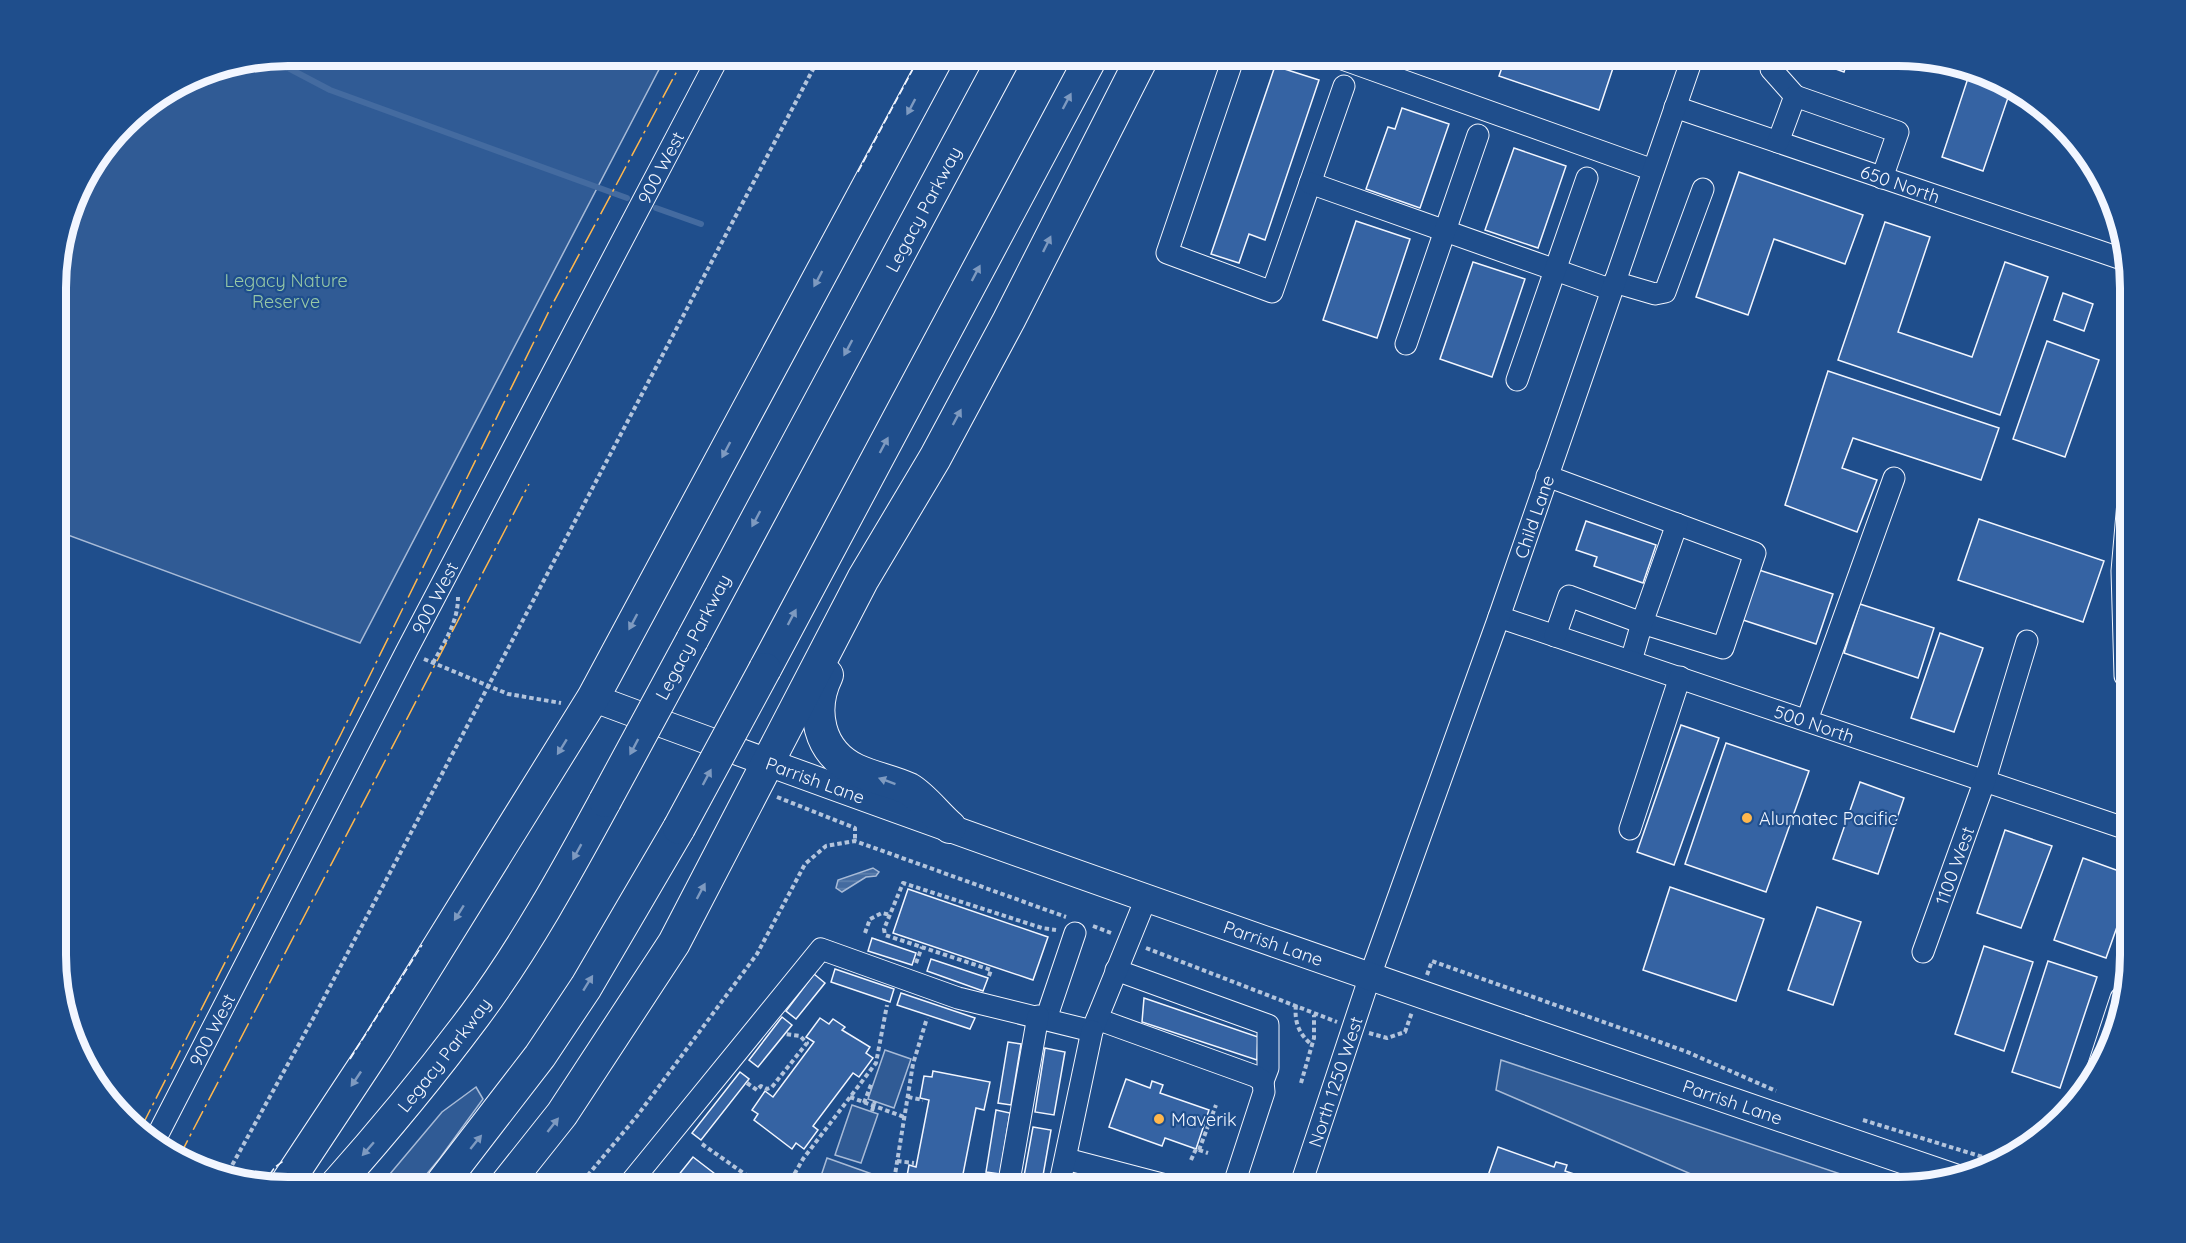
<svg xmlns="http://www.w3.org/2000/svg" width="2186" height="1243" font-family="Quicksand,sans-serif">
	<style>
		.green { fill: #305b95; stroke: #a8bbd7; stroke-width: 1.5 }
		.water { fill: url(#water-rules); stroke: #a8bbd7; stroke-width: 1.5 }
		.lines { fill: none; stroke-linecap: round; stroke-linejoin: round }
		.stream { stroke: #446ba0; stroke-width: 6 }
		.building { fill: #3563a3; stroke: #f2f6ff; stroke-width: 1.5 }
		.minor-casing { stroke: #f2f6ff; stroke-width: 23 }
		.major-casing { stroke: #f2f6ff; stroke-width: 29 }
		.highway-casing { stroke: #f2f6ff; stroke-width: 34 }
		.path { stroke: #b3c4dc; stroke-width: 4; stroke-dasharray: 4.5 3; stroke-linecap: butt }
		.minor { stroke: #1f4e8c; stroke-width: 21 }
		.major { stroke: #1f4e8c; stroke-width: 27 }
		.highway { stroke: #1f4e8c; stroke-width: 32 }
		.highway-bridge-casing { stroke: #f2f6ff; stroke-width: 34; stroke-linecap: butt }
		.highway-bridge { stroke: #1f4e8c; stroke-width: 32 }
		.fence { stroke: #f2f6ff; stroke-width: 1.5; stroke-dasharray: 8 3; stroke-linecap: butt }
		.power { stroke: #ffb74d; stroke-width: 1.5; stroke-dasharray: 21 4.5 3 4.5; stroke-linecap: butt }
		.oneway { fill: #7e9ac0 }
		.poi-dot { fill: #ffb74d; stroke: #1f4e8c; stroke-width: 2 }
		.labels { text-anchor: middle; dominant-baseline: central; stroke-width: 4.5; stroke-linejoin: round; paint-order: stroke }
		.street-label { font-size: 18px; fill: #f2f6ff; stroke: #1f4e8c }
		.park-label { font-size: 18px; fill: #97c8a6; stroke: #1f4e8c }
		.poi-label { font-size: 18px; fill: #f2f6ff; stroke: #1f4e8c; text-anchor: start }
		.rim { fill: none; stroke: #f2f6ff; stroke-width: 8 }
	</style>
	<defs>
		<pattern id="water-rules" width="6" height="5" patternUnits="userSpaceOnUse" patternTransform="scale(1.5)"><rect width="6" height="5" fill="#446ba0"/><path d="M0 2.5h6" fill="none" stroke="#5f81ae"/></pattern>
	</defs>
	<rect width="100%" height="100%" fill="#1f4e8c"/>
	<g class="green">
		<polygon points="288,56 666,56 360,643 57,531 57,258 80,185 135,113 199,73"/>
		<polygon points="885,1050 911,1059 894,1108 868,1099"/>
		<polygon points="1501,1060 1879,1187 1721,1187 1496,1090"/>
		<polygon points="476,1087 483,1099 440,1158 416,1187 379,1187 442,1112"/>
		<polygon points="852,1105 878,1114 861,1163 835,1155"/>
		<polygon points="827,1158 872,1174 868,1187 818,1185"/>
	</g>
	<polygon class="water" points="873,868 879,872 876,876 866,877 842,892 836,888 838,880"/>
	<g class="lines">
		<g class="stream">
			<polyline points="271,59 330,90 627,198"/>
			<polyline points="656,208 701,224"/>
		</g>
	</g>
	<g class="building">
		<polygon points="1506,56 1617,56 1599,110 1499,76"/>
		<polygon points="1800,56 1849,56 1844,72"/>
		<polygon points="1275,66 1319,80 1265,240 1249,234 1239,263 1211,254"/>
		<polygon points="1971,69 2012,86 1983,171 1942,157"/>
		<polygon points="1402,108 1449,124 1420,208 1366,189 1388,127 1395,129"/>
		<polygon points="1514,148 1566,166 1538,248 1485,230"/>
		<polygon points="1739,172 1863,215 1845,264 1774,239 1748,315 1696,297"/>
		<polygon points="1356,221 1410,239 1377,338 1323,320"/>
		<polygon points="1885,222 1930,237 1898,332 1972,357 2005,262 2048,277 2000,415 1838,360"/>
		<polygon points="1473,262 1525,279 1492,377 1440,359"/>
		<polygon points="2063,293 2093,304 2084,331 2054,320"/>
		<polygon points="2047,341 2099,360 2065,457 2013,439"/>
		<polygon points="1828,371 1999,428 1981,480 1853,438 1842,468 1877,480 1857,532 1785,505"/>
		<polygon points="1979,519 2104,561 2083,622 1958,580"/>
		<polygon points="1586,521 1656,545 1643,583 1594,566 1597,557 1576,550"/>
		<polygon points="1759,570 1833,594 1816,644 1743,620"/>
		<polygon points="1860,604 1934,628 1918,678 1844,653"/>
		<polygon points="1940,633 1983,648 1954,732 1911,718"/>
		<polygon points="1681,725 1719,738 1674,865 1637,852"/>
		<polygon points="1726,743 1809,771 1766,892 1685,864"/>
		<polygon points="1860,782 1904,798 1878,874 1833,859"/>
		<polygon points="2005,830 2052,846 2021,928 1977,913"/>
		<polygon points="2083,858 2130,875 2130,890 2106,958 2054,940"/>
		<polygon points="1670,887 1764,919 1736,1001 1643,970"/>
		<polygon points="908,889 1048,937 1033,980 893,933"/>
		<polygon points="1817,907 1861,922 1833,1005 1788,990"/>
		<polygon points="872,938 916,953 912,965 868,951"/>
		<polygon points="1984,946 2033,962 2004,1051 1955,1034"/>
		<polygon points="931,959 988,978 983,991 927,971"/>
		<polygon points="2048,961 2097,977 2060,1088 2012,1072"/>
		<polygon points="835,969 894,989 890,1002 831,982"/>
		<polygon points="814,974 825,983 796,1019 786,1011"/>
		<polygon points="901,993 975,1018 970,1029 897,1005"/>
		<polygon points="1144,998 1258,1037 1257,1060 1142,1022"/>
		<polygon points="782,1017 792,1025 758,1067 749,1060"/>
		<polygon points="820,1018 829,1024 833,1019 845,1027 842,1030 870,1047 866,1053 873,1058 859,1077 853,1073 813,1126 818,1130 804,1149 796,1143 792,1149 754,1120 758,1114 752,1110 765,1091 773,1097 814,1042 806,1037"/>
		<polygon points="1008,1042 1021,1044 1011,1105 998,1103"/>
		<polygon points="1045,1048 1065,1052 1054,1115 1035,1112"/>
		<polygon points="933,1071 990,1082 984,1110 976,1108 963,1174 973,1175 971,1187 905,1187 909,1165 916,1167 929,1100 920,1098 924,1076 932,1077"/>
		<polygon points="740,1072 749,1079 701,1140 692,1133"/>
		<polygon points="1126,1079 1150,1088 1152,1081 1163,1085 1160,1093 1209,1110 1196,1149 1165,1138 1162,1146 1109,1127"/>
		<polygon points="996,1110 1010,1113 1000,1174 986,1172"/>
		<polygon points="1033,1127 1051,1130 1041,1187 1022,1187"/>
		<polygon points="1498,1147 1554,1167 1556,1162 1567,1165 1565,1171 1613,1187 1484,1187"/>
		<polygon points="693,1157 732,1187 669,1187"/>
	</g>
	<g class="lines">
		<defs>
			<g id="minor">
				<polyline points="1334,56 1653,170"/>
				<polyline points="1775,56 1771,69 1795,96"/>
				<polyline points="1231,65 1167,253 1272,292 1344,86"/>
				<path id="s1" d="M1675,107l453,154"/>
				<polyline points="1778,142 1795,96 1898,132 1882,178"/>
				<polyline points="1310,183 1612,290"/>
				<polyline points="1614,282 1655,294 1665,292 1703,189"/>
				<polyline points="1406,344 1478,135"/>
				<polyline points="1517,380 1587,178"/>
				<polyline points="1547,476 1755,553 1723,648 1642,623 1631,661"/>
				<path id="s2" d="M1499,617l631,213"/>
				<polyline points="1555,636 1569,596 1642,623 1677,524"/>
				<polyline points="2125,676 2122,571 2130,479"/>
				<polyline points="1807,720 1894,478"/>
				<polyline points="1630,829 1680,677"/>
				<path id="s3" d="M1923,952l62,-172 42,-139"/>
				<polyline points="1116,970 1268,1025 1268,1068 1263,1081"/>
				<polyline points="1046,1019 1075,933"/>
				<polyline points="1097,1019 1255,1076 1263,1081 1264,1092 1233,1187"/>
				<polyline points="2099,1065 2121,998"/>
				<path id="s4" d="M155,1140l251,-488 313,-596"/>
				<polyline points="1066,1159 1173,1187"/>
				<polyline points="627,1187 821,949 958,998 1092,1031 1147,896"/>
				<polyline points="1008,1187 1038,1016"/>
				<polyline points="1059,1187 1092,1031"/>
				<path id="s5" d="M1300,1187l70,-211 129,-359 194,-561"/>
			</g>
			<g id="major">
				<path id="s6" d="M593,698c451,168 907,324 1363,480"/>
			</g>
			<g id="highway">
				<path id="s7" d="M692,640l313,-584"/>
				<polyline points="765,669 1092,56"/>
				<path d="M827,675c-17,35 -9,77 29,95 17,8 36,11 53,19 14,8 28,27 41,38"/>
				<polyline points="284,1187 376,1048 593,698 938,56"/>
				<path id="s8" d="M334,1187c49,-55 97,-113 141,-172 49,-66 91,-142 130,-214"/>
				<polyline points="439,1187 540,1056 586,987 679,828"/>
				<polyline points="504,1187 562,1114 674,943 863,579 935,458 1009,320 1143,56"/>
			</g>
		</defs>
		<use href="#minor" class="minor-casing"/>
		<use href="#major" class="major-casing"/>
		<use href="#highway" class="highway-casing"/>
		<g class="path">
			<polyline points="424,659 508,694 561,703"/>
			<path d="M433,663c12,-22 25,-41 25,-66"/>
			<polyline points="777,797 855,828 855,841"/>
			<polyline points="1093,926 1111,933"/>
			<polyline points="865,933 870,919 882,913 890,915"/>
			<polyline points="1146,948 1337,1022"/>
			<polyline points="916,963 922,947"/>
			<polyline points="1427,975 1432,961 1685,1051 1776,1091"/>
			<polyline points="989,976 991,970 885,935 884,929 903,883 1042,928 1056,930"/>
			<path d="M1296,1005c-2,17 3,29 16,40"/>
			<polyline points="1369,1033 1387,1038 1405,1032 1412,1012"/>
			<polyline points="747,1083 757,1090 761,1086 767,1089 772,1087 807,1043 800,1036 785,1034"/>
			<polyline points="1301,1083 1314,1038 1314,1015"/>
			<polyline points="850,1097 904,1117"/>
			<polyline points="908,1097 923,1100"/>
			<polyline points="864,1103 872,1082"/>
			<polyline points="872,1111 875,1101"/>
			<polyline points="1863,1120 1999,1162"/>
			<polyline points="702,1144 759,1184 772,1187"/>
			<polyline points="1199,1150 1216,1105"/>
			<polyline points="1191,1160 1196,1149 1208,1153"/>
			<polyline points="897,1161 914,1163"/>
			<polyline points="980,1175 991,1177"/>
			<polyline points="225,1178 315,1015 820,56"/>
			<polyline points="578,1187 637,1116 757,954 805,864 826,846 855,841 1066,917"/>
			<polyline points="738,1187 746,1175"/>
			<polyline points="787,1187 803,1159 876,1063 887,1005"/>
			<polyline points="893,1187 913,1064 927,1018"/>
		</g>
		<use href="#minor" class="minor"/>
		<use href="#major" class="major"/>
		<use href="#highway" class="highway"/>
		<defs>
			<g id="highway-bridge">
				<polyline points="605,801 692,640"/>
				<polyline points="679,828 765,669"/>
			</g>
		</defs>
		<use href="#highway-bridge" class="highway-bridge-casing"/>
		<use href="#highway-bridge" class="highway-bridge"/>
		<g class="fence">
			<polyline points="858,172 920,56"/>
			<polyline points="350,1059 422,945"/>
			<polyline points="263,1184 275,1167 285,1160"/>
		</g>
		<g class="power">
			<polyline points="141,1128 341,734 551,307 685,56"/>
			<polyline points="178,1159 529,484"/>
		</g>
	</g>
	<defs><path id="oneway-solid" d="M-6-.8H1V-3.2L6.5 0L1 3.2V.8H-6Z" transform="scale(1.5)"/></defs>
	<g class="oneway">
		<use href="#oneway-solid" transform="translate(1067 101) rotate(-62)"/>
		<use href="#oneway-solid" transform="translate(911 107) rotate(118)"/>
		<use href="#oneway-solid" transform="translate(1047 244) rotate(-64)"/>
		<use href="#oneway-solid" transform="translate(976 273) rotate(-62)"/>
		<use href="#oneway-solid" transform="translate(818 279) rotate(118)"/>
		<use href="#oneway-solid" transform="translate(848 348) rotate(118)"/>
		<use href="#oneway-solid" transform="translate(957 417) rotate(-62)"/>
		<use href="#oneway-solid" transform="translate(884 445) rotate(-62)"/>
		<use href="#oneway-solid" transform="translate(726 450) rotate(118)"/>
		<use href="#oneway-solid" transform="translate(756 519) rotate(118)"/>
		<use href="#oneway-solid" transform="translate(792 617) rotate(-62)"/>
		<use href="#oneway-solid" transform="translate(633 622) rotate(118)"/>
		<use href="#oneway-solid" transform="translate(562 747) rotate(122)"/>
		<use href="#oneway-solid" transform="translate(634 747) rotate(118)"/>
		<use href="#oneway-solid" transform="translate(707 777) rotate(-62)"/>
		<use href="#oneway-solid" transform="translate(887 781) rotate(-160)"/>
		<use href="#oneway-solid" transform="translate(577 852) rotate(119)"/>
		<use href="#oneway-solid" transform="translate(701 891) rotate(-62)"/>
		<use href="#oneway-solid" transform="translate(459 913) rotate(122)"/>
		<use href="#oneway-solid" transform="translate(588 983) rotate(-58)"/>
		<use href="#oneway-solid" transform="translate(356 1079) rotate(124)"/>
		<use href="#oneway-solid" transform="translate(553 1125) rotate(-52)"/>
		<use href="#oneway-solid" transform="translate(476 1142) rotate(-51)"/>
		<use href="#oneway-solid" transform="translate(368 1149) rotate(131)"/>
	</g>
	<g class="poi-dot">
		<circle cx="1747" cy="818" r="6"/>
		<circle cx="1159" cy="1119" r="6"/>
	</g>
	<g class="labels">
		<g class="street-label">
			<text stroke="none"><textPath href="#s4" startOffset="1096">900 West</textPath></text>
			<text stroke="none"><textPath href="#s1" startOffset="238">650 North</textPath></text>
			<text stroke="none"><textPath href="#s7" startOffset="489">Legacy Parkway</textPath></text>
			<text stroke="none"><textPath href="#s5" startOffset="710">Child Lane</textPath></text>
			<text stroke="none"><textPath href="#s4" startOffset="610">900 West</textPath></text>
			<text transform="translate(693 637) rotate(-62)">Legacy Parkway</text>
			<text stroke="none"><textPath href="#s2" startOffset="333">500 North</textPath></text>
			<text stroke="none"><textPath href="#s6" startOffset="237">Parrish Lane</textPath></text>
			<text stroke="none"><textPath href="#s3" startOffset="92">1100 West</textPath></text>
			<text stroke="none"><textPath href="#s6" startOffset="723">Parrish Lane</textPath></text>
			<text stroke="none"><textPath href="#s4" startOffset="124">900 West</textPath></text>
			<text stroke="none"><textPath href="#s8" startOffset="172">Legacy Parkway</textPath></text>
			<text stroke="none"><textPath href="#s5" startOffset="111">North 1250 West</textPath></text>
			<text stroke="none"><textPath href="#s6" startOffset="1209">Parrish Lane</textPath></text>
		</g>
		<g class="park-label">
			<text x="286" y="280">Legacy Nature<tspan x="286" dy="21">Reserve</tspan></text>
		</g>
		<g class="poi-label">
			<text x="1759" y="818">Alumatec Pacific</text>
			<text x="1171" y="1119">Maverik</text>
		</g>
	</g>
	<path d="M0 0H2186V1243H0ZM288 66H1898A222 222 0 0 1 2120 288V955A222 222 0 0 1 1898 1177H288A222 222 0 0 1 66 955V288A222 222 0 0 1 288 66Z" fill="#1f4e8c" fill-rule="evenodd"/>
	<path class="rim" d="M288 66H1898A222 222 0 0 1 2120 288V955A222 222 0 0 1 1898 1177H288A222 222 0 0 1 66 955V288A222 222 0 0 1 288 66Z"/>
</svg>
